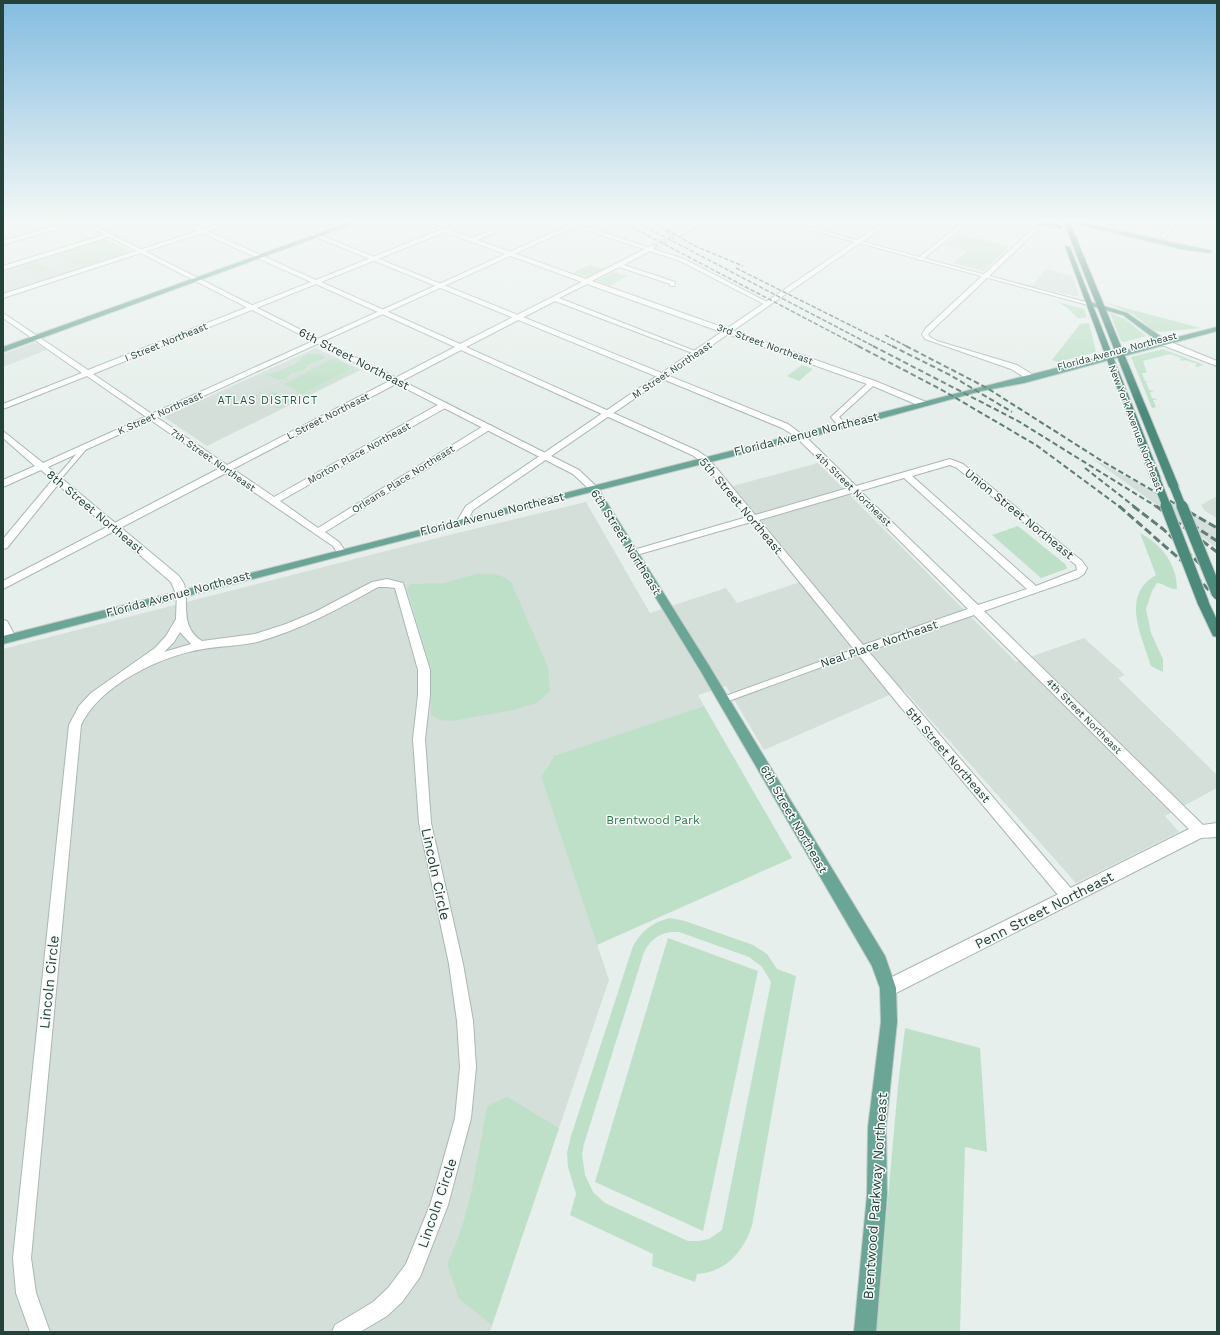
<svg xmlns="http://www.w3.org/2000/svg" width="1220" height="1335" font-family="'Work Sans',sans-serif">
	<style>
		.built { fill: #d4dfda }
		.green { fill: #bfe0c8; fill-rule: evenodd }
		.lines { fill: none; stroke-linecap: round; stroke-linejoin: round }
		.minor-tunnel { stroke: #bfccc8; stroke-width: 6; stroke-dasharray: 6 3; stroke-linecap: butt }
		.pedestrian-casing { stroke: #a8b8b2; stroke-width: 2 }
		.minor-casing { stroke: #a8b8b2; stroke-width: 2 }
		.tertiary-casing { stroke: #a8b8b2; stroke-width: 2 }
		.secondary-casing { stroke: #a4bbb3; stroke-width: 2 }
		.primary-casing { stroke: #c2cac8; stroke-width: 2 }
		.trunk-casing { stroke: #c2cac8; stroke-width: 2 }
		.pedestrian { fill: #fff; fill-rule: evenodd }
		.minor { fill: #fff; fill-rule: evenodd }
		.tertiary { fill: #fff; fill-rule: evenodd }
		.secondary { fill: #fff; fill-rule: evenodd }
		.primary { fill: #6aa596; fill-rule: evenodd }
		.trunk { fill: #4c8a7c; fill-rule: evenodd }
		.rail-far2 { stroke: #5f7d75; stroke-width: 1.5; stroke-dasharray: 4.5 2; stroke-linecap: butt }
		.rail-far1 { stroke: #5f7d75; stroke-width: 2; stroke-dasharray: 5.5 3; stroke-linecap: butt }
		.rail { stroke: #5f7d75; stroke-width: 3; stroke-dasharray: 8 3.5; stroke-linecap: butt }
		.trunk-bridge-far1-casing { stroke: #c2cac8; stroke-width: 10; stroke-linecap: butt }
		.trunk-bridge-casing { stroke: #c2cac8; stroke-width: 13; stroke-linecap: butt }
		.trunk-bridge-far1 { stroke: #4c8a7c; stroke-width: 8 }
		.trunk-bridge { stroke: #4c8a7c; stroke-width: 11 }
		.labels { text-anchor: middle; dominant-baseline: central; stroke-width: 3; stroke-linejoin: round; paint-order: stroke }
		.far-street-label { font-size: 10px; fill: #24423a; stroke: #f7fbf9 }
		.far-neighbourhood-label { font-size: 11px; letter-spacing: 1px; fill: #1f5548; stroke: #f7fbf9 }
		.street-label { font-size: 12px; fill: #24423a; stroke: #f7fbf9 }
		.park-label { font-size: 12px; fill: #2d7a4b; stroke: #f7fbf9 }
		.near-street-label { font-size: 14px; fill: #24423a; stroke: #f7fbf9 }
	</style>
	<rect width="100%" height="100%" fill="#e6efeb"/>
	<g class="built">
		<polygon points="105,239 132,252 3,294 3,270"/>
		<polygon points="1046,269 1073,276 1079,296 1074,296 1032,286"/>
		<polygon points="33,343 38,344 47,350 3,367 3,354"/>
		<polygon points="316,348 361,370 207,446 164,417"/>
		<polygon points="1090,457 1217,526 1217,548"/>
		<polygon points="818,463 1016,662 1084,638 1125,675 1118,678 1217,775 1217,788 1165,816 1179,832 1076,883 903,689 764,750 726,686 698,695 704,706 553,757 541,777 609,980 490,1332 3,1332 3,649 445,536 586,502 650,613 726,588 737,603 806,580 733,486"/>
		<polygon points="1217,496 1217,518 1205,511 1201,505"/>
	</g>
	<g class="green">
		<polygon points="959,234 1008,246 1008,248 984,271 953,263 967,251 945,245"/>
		<polygon points="105,239 128,251 80,267 57,254"/>
		<polygon points="34,262 40,263 51,269 37,273 32,270 20,271 22,267"/>
		<polygon points="589,265 603,269 587,277 573,273"/>
		<polygon points="614,272 628,276 610,286 597,281"/>
		<polygon points="1058,302 1084,309 1087,317 1078,319 1070,310"/>
		<polygon points="1104,302 1117,306 1201,328 1160,332 1153,330 1133,314"/>
		<polygon points="1110,313 1125,319 1146,336 1124,342 1121,341"/>
		<polygon points="1089,323 1096,352 1058,362 1052,360 1080,324"/>
		<polygon points="1163,349 1204,365 1197,367 1195,366 1197,364 1185,360 1180,361 1181,358 1170,354 1143,361 1147,373 1142,373 1145,381 1151,382 1146,382 1149,390 1155,391 1150,392 1152,398 1158,400 1153,400 1156,407 1152,408 1131,357"/>
		<path d="M310,354h10l6,4 -19,7 -2,5 -14,3 -6,6 -6,1 -14,-6c14,0 22,-7 34,-12l3,-5z"/>
		<path d="M337,359l16,9 1,3 -74,37 -8,-1 -16,-10 3,-4 70,-33zM331,360l-47,24 18,10 50,-25 -17,-9 17,8v3l-73,36h-6l-15,-10 2,-4z"/>
		<polygon points="802,365 813,369 799,381 787,376"/>
		<polygon points="274,392 289,400 276,406 261,398"/>
		<polygon points="1018,526 1065,564 1067,568 1066,569 1041,578 992,535"/>
		<path d="M1140,533c21,11 37,31 37,56 -8,1 -13,-6 -20,-6l-5,8 -6,18 5,24 12,26v13l-12,-6c-9,-31 -31,-70 5,-91z"/>
		<path d="M476,574c13,0 26,-1 35,8l37,85 2,24 -13,12 -24,7 -61,11 -13,-1 -8,-5v-46l-24,-81 3,-4 34,-1z"/>
		<polygon points="704,706 792,858 597,945 541,777 554,756"/>
		<path d="M670,918l15,3 68,24 14,9 10,15 19,7 -44,250c-9,26 -26,46 -55,48l-2,8 -43,-16 1,-12 -83,-39 6,-21 -8,-27 -1,-14 4,-17 62,-190c9,-16 20,-24 37,-28zM671,932h8l70,25 13,10 9,15 -49,248 -13,9 -10,2h-11l-83,-38 -12,-11 -8,-17 -3,-21 2,-10 59,-189c5,-13 14,-21 28,-23z"/>
		<polygon points="668,938 758,971 703,1231 595,1182"/>
		<polygon points="905,1028 980,1048 987,1152 965,1147 960,1332 876,1332 898,1086"/>
		<path d="M507,1097l52,31 -67,197 -33,-26 -12,-35c24,-48 30,-105 40,-158z"/>
	</g>
	<g class="lines">
		<polyline class="minor-tunnel" points="653,247 677,235"/>
		<defs>
			<g id="pedestrian">
				<polygon points="86,444 89,446 88,447 59,481 55,481 55,479 84,445"/>
				<polygon points="860,647 863,648 864,650 863,652 723,703 720,702 719,700 720,698"/>
			</g>
			<g id="minor">
				<polygon points="3,223 14,223 3,227"/>
				<path d="M182,223h7l14,6 19,-6h8l-23,8 109,49 124,-50 -19,-7h8l15,6 14,-6h8l-17,7 23,8 38,-15h7l-40,17 109,39 67,-34 2,3 -31,17 51,17 -1,4h-4v-2l-51,-17 -27,14 283,100 51,21v4h-6l-47,-20 -34,31 8,9 -7,2 -9,-11 36,-33 -280,-100 -28,14 141,55 -5,1 -140,-53 -89,46 232,104 10,7 47,57 93,-27 -51,-50 -1,-2 4,-2h3l53,52 94,-27 13,5 119,97 5,7 -3,6 -6,4 -94,33 221,216 2,4 -2,4 -5,2 -5,-2 -221,-220 -106,36 206,241 2,5 -2,5 -5,2 -5,-2 -165,-197 -148,-183 -118,34 -3,-1 -2,-2 2,-2 117,-34 -45,-55 -10,-7 -231,-105 -228,119 41,28 167,-94h6v4l-167,94 38,27 167,-103h6v4l-166,103 14,10 7,10 -2,2h-6l-5,-8 -107,-73 -223,116v-8l217,-113 -133,-92 -84,33v-5l79,-31 -79,-55v-5l85,57 223,-88 -109,-49 -199,65v-4l195,-63zM445,232l137,50 -122,62 -139,-62zM316,284l139,63 -228,118 -134,-91zM950,465l7,3 119,97 1,5 -41,16 -124,-110zM904,478l123,111 -49,16 -118,-114zM852,493l116,116 -105,36 -104,-125z"/>
				<polygon points="696,223 703,223 679,236 674,235"/>
				<polygon points="962,223 968,223 922,260 918,260 918,258"/>
				<polygon points="1039,223 1045,223 928,334 930,337 937,341 1017,365 1035,376 1035,380 1029,380 1011,369 925,339 922,334 926,328"/>
				<polygon points="1104,223 1110,223 1106,226"/>
				<polygon points="110,233 112,236 3,270 3,266"/>
				<path d="M387,579l16,4 1,3 26,84v25l-5,44 6,84 32,141 10,57 3,46 -5,51 -23,87 -28,72 -18,25 -15,14 -27,16h-28l3,-7 38,-23 15,-14 18,-24 24,-59 11,-37 14,-50 5,-51 -3,-46 -8,-57 -30,-141 -6,-84 5,-44v-25l-23,-82 -8,-1h-9c-40,22 -78,43 -121,55 -18,4 -37,4 -54,7 -43,7 -103,36 -122,76l-50,533 5,35 14,39h-20l-14,-39 -3,-35 56,-533 10,-19 12,-13 64,-45 11,-12 10,-17 1,-29 4,-1 5,4c0,19 -2,37 16,48l53,-7 31,-10 29,-12 57,-30zM180,632l11,12 -27,8 10,-10z"/>
				<polygon points="3,620 7,621 16,638 15,641 7,641 3,633"/>
			</g>
			<g id="tertiary">
				<polygon points="66,223 75,223 3,245 3,241"/>
				<polygon points="82,223 89,223 579,470 598,488 593,491 590,490 573,474"/>
				<polygon points="282,223 290,223 788,424 804,436 800,439 782,428"/>
				<polygon points="565,223 574,223 684,259 771,304 766,305 680,261"/>
				<polygon points="785,223 794,223 1093,304 1088,305"/>
				<polygon points="1170,223 1176,223 1165,238 1161,238 1160,237"/>
				<polygon points="1162,341 1168,341 1217,361 1217,366 1162,345"/>
				<polygon points="57,477 60,478 60,482 7,548 3,549 3,539 54,478"/>
				<polygon points="1217,823 1217,837 1201,838 894,994 888,996 882,994 880,988 882,982 1195,826"/>
			</g>
			<g id="secondary">
				<polygon points="574,223 582,223 48,467 179,576 184,584 186,593 185,596 177,596 171,582 41,470 3,487 3,480 35,466 3,438 3,431 43,463"/>
				<polygon points="882,223 889,223 473,510 466,523 458,523 457,521 466,506"/>
			</g>
			<g id="primary">
				<polygon points="348,223 356,223 3,352 3,347"/>
				<polygon points="1072,223 1082,223 1212,251 1209,253 1181,249"/>
				<polygon points="1090,302 1127,313 1166,340 1217,327 1217,331 1024,383 981,391 846,428 599,490 708,664 885,956 896,988 897,1022 886,1127 887,1195 876,1332 854,1332 867,1195 868,1127 881,1022 880,988 872,966 700,670 591,492 341,556 3,644 3,636 1159,342 1123,315 1088,305 1087,304"/>
			</g>
			<g id="trunk">
				<polygon points="1041,223 1054,223 1063,227 1060,229 1048,225 1038,226 1038,224"/>
				<polygon points="1064,223 1070,223 1179,487 1177,489 1174,490 1169,487"/>
				<polygon points="1065,246 1070,247 1161,479 1159,481 1156,482 1151,479"/>
				<polygon points="1203,598 1207,599 1217,620 1217,637 1213,636 1197,602"/>
			</g>
		</defs>
		<use href="#pedestrian" class="pedestrian-casing"/>
		<use href="#minor" class="minor-casing"/>
		<use href="#tertiary" class="tertiary-casing"/>
		<use href="#secondary" class="secondary-casing"/>
		<use href="#primary" class="primary-casing"/>
		<use href="#trunk" class="trunk-casing"/>
		<use href="#pedestrian" class="pedestrian"/>
		<use href="#minor" class="minor"/>
		<use href="#tertiary" class="tertiary"/>
		<use href="#secondary" class="secondary"/>
		<use href="#primary" class="primary"/>
		<use href="#trunk" class="trunk"/>
		<g class="rail-far2">
			<polyline points="624,223 860,347"/>
			<polyline points="638,223 875,347"/>
			<polyline points="655,223 670,234"/>
			<polyline points="666,229 695,246 743,266"/>
			<polyline points="736,268 894,347"/>
			<polyline points="885,335 908,347"/>
		</g>
		<g class="rail-far1">
			<polyline points="858,346 942,390 1036,445 1120,507"/>
			<polyline points="873,346 1018,421 1157,507"/>
			<polyline points="892,346 950,375 1012,412"/>
			<polyline points="906,346 987,388 1102,461 1181,507"/>
			<polyline points="1085,468 1135,507"/>
		</g>
		<g class="rail">
			<polyline points="1119,506 1183,562 1217,599"/>
			<polyline points="1133,506 1163,529 1217,580"/>
			<polyline points="1156,506 1217,552"/>
			<polyline points="1179,506 1217,528"/>
			<polyline points="1182,518 1217,541"/>
		</g>
		<defs>
			<g id="trunk-bridge-far1">
				<polyline points="1156,479 1167,507"/>
				<polyline points="1174,487 1182,507"/>
			</g>
			<g id="trunk-bridge">
				<polyline points="1166,506 1203,602"/>
				<polyline points="1182,506 1217,593"/>
			</g>
		</defs>
		<use href="#trunk-bridge-far1" class="trunk-bridge-far1-casing"/>
		<use href="#trunk-bridge" class="trunk-bridge-casing"/>
		<use href="#trunk-bridge-far1" class="trunk-bridge-far1"/>
		<use href="#trunk-bridge" class="trunk-bridge"/>
	</g>
	<linearGradient id="sky" x2="0" y2="1"><stop stop-color="#84bce0"/><stop offset="0.54" stop-color="#f4f8f6"/><stop offset="1" stop-color="#f4f8f6" stop-opacity="0"/></linearGradient>
	<rect width="1220" height="410" fill="url(#sky)"/>
	<g class="labels">
		<g class="far-street-label">
			<text transform="translate(166 342) rotate(-22)">I Street Northeast</text>
			<text transform="translate(765 344) rotate(20)">3rd Street Northeast</text>
			<text transform="translate(1117 351) rotate(-15)">Florida Avenue Northeast</text>
			<text transform="translate(672 370) rotate(-34)">M Street Northeast</text>
			<text transform="translate(160 413) rotate(-24)">K Street Northeast</text>
			<text transform="translate(328 416) rotate(-27)">L Street Northeast</text>
			<text transform="translate(1136 428) rotate(69)">New York Avenue Northeast</text>
			<text transform="translate(359 453) rotate(-29)">Morton Place Northeast</text>
			<text transform="translate(213 460) rotate(35)">7th Street Northeast</text>
			<text transform="translate(403 479) rotate(-32)">Orleans Place Northeast</text>
			<text transform="translate(853 489) rotate(44)">4th Street Northeast</text>
			<text transform="translate(1084 716) rotate(45)">4th Street Northeast</text>
		</g>
		<g class="far-neighbourhood-label">
			<text x="268" y="400">ATLAS DISTRICT</text>
		</g>
		<g class="street-label">
			<text transform="translate(354 359) rotate(27)">6th Street Northeast</text>
			<text transform="translate(806 434) rotate(-14)">Florida Avenue Northeast</text>
			<text transform="translate(741 506) rotate(50)">5th Street Northeast</text>
			<text transform="translate(95 512) rotate(40)">8th Street Northeast</text>
			<text transform="translate(492 514) rotate(-14)">Florida Avenue Northeast</text>
			<text transform="translate(1019 514) rotate(39)">Union Street Northeast</text>
			<text transform="translate(626 542) rotate(58)">6th Street Northeast</text>
			<text transform="translate(178 594) rotate(-15)">Florida Avenue Northeast</text>
			<text transform="translate(879 644) rotate(-19)">Neal Place Northeast</text>
			<text transform="translate(948 755) rotate(49)">5th Street Northeast</text>
			<text transform="translate(794 819) rotate(60)">6th Street Northeast</text>
		</g>
		<g class="park-label">
			<text x="653" y="820">Brentwood Park</text>
		</g>
		<g class="near-street-label">
			<text transform="translate(436 874) rotate(78)">Lincoln Circle</text>
			<text transform="translate(1044 910) rotate(-27)">Penn Street Northeast</text>
			<text transform="translate(49 982) rotate(-84)">Lincoln Circle</text>
			<text transform="translate(875 1196) rotate(-86)">Brentwood Parkway Northeast</text>
			<text transform="translate(437 1203) rotate(-71)">Lincoln Circle</text>
		</g>
	</g>
	<rect width="1220" height="1335" fill="none" stroke="#24423a" stroke-width="8"/>
</svg>
